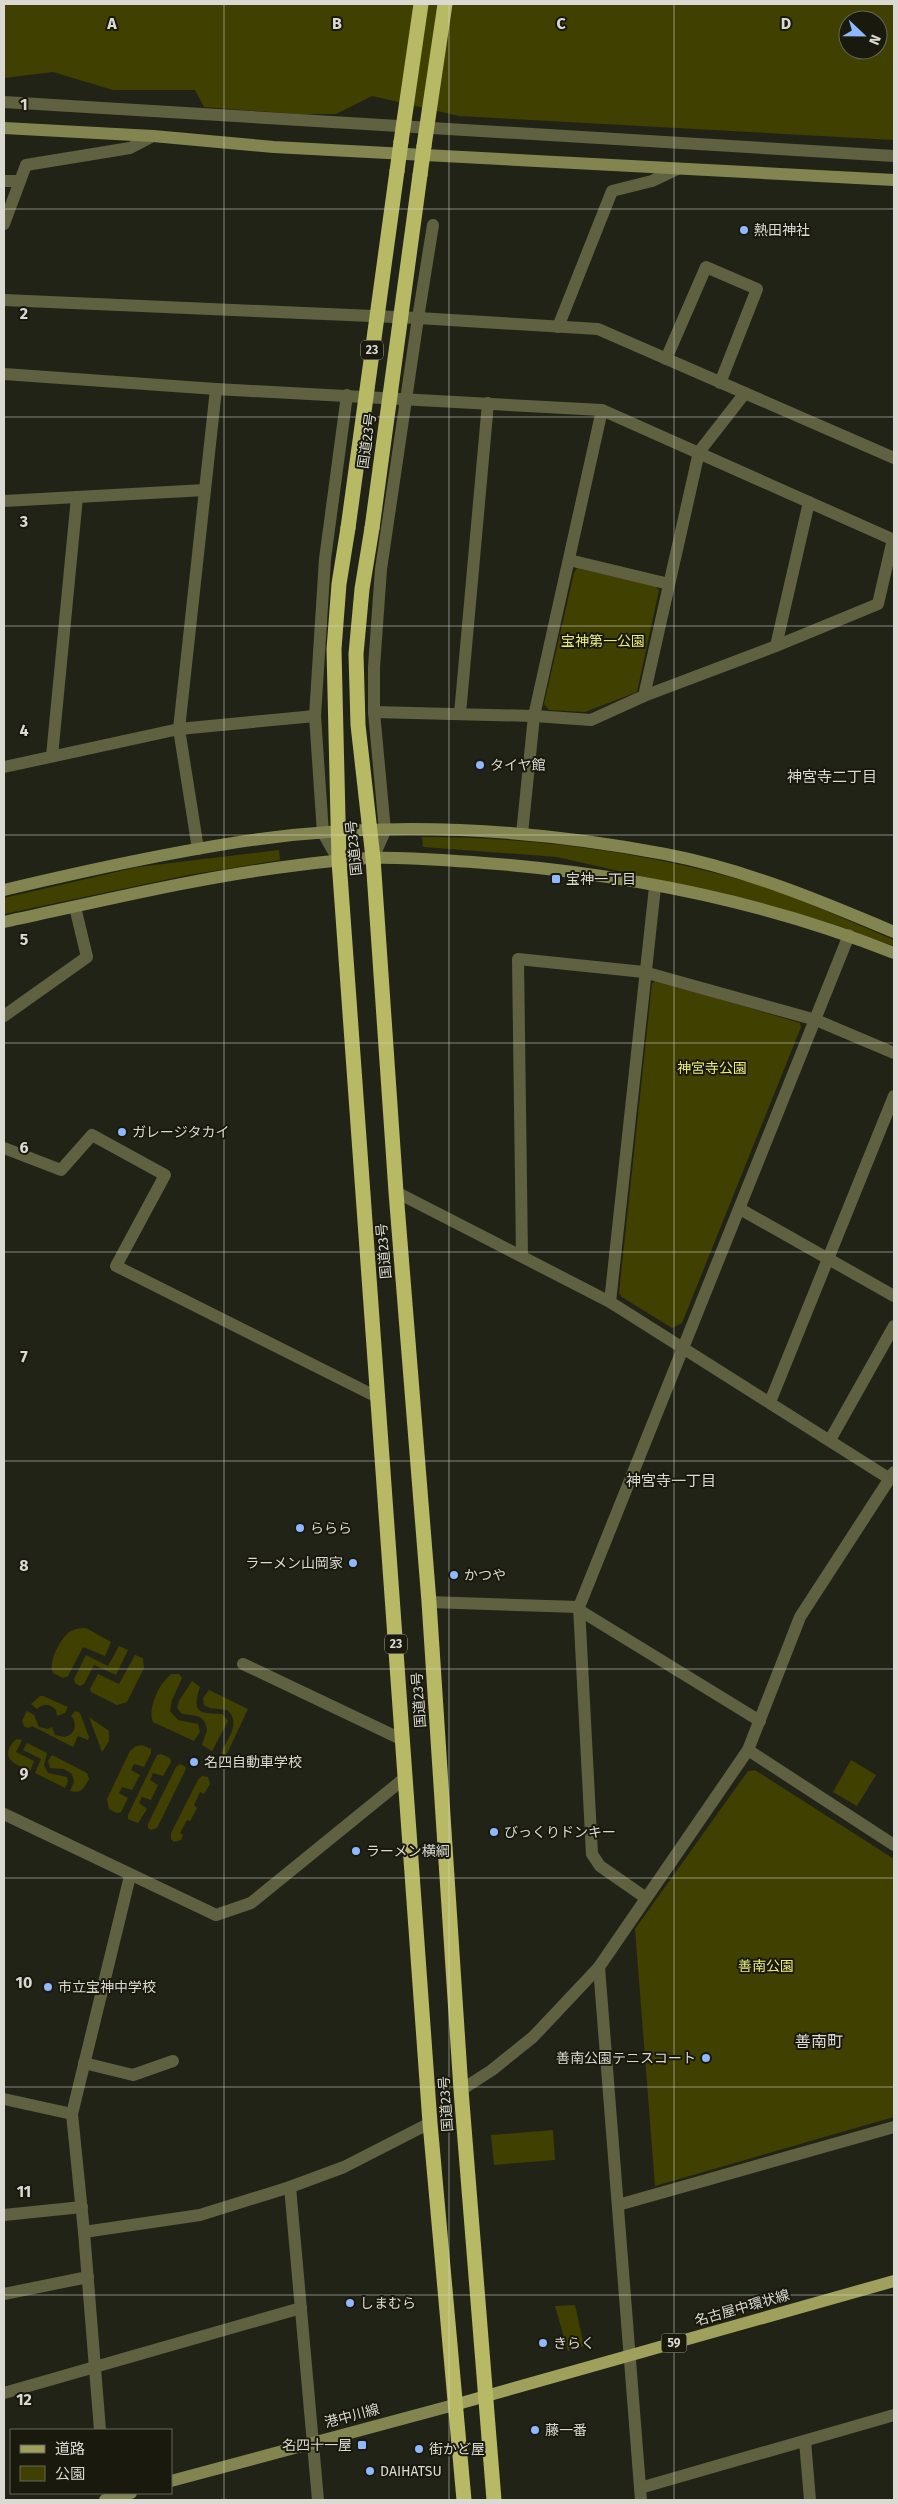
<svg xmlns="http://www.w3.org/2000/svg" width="898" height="2504" font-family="'Fira Sans','Noto Sans JP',sans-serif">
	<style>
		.green { fill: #404000; fill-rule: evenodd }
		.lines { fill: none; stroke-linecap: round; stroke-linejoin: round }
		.street { stroke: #606141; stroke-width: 12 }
		.secondary { stroke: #838550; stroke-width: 12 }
		.primary { stroke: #9ea05c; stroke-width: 12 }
		.highway { stroke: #b7b965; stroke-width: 15 }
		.highway-bridge { stroke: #b7b965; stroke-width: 15 }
		.grid { fill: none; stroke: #dadad3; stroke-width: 1; stroke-opacity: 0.55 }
		.poi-dot { fill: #8fb8fd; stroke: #19190e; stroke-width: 2 }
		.labels { text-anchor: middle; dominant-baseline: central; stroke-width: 4; stroke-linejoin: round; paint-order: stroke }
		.shield { fill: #19190e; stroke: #a0a098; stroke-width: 1 }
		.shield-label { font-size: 12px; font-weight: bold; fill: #dadad3 }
		.poi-label { font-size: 14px; fill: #dadad3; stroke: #19190e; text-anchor: start }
		.street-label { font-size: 14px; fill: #dadad3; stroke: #19190e }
		.park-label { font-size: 14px; fill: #eaec7b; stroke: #19190e }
		.neighbourhood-label { font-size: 15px; fill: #dadad3; stroke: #19190e }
		.quarter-label { font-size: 16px; fill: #dadad3; stroke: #19190e }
		.grid-label { font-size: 16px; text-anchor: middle; font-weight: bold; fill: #dadad3; stroke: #19190e; stroke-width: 4; stroke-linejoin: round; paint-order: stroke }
	</style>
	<rect width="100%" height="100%" fill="#222317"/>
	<g class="green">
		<path d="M4,4h890v136l-435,-24 -87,-20 -36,18h-39l-93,-7 -9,-17h-82l-60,-18 -49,6zM848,20h30v30h-30z"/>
		<polygon points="577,568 655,586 659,590 637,692 585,712 549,710 544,704 574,573"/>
		<path d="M422,837c107,0 216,14 320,43 52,15 102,39 152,60v6l-64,-23 -71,-20 -202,-46 -134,-10z"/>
		<polygon points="279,850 280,860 188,875 4,914 4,898 138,867"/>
		<polygon points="656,980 800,1023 801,1027 682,1323 672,1328 622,1297 619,1293 652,984"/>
		<path d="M86,1628l25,14 -6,14 -22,-9 -15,29 -5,2 -10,-5c-5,-10 6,-31 14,-39 5,-5 12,-6 19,-6z"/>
		<polygon points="119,1646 128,1650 116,1675 94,1665 84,1684 80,1686 75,1683 74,1679 86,1655 108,1666"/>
		<polygon points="135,1655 143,1658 144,1668 127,1702 117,1705 91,1692 90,1689 98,1674 119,1684"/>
		<path d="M172,1674h7l3,4 -10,22 -2,11 8,9 20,4 2,8 -6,9 -41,-19c-6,-13 7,-41 19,-48z"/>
		<path d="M192,1681l8,6c-9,27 0,26 22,27l6,7 -16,30 -10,-6 5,-15c-2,-16 -12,-14 -25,-16l-5,-6 2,-7z"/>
		<path d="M209,1690l39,19 -23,49 -4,-5c6,-13 21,-31 6,-43l-17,-2 -6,-3 -1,-7z"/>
		<path d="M40,1696h3l25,11 -3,6 -8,3 -1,-6c-5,-6 -13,-7 -19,-1l-6,-5z"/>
		<path d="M27,1711l7,4 5,12 9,2 4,-2 3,8 10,2c9,-3 11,-8 9,-17l-3,-4 4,-5 5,2 9,24 -1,3 -10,-4 -5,11 -41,-21 -4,2 -4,-2 -2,-5z"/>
		<polygon points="89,1717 109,1731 109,1741 102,1752"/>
		<path d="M17,1739l5,1 -6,12 18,9 -4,10c-9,-5 -26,-9 -21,-22 2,-5 4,-7 8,-10z"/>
		<polygon points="27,1743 47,1753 44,1765 48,1773 67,1777 68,1781 65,1788 35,1773 41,1759 23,1750"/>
		<polygon points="142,1745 151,1749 151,1753 144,1767 134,1764 131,1770 140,1775 132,1790 122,1787 119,1793 128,1798 121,1812 117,1813 109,1809 107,1799 130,1751 136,1746"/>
		<polygon points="161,1754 170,1758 171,1762 163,1776 153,1773 150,1780 158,1785 151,1800 142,1797 139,1803 147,1809 138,1823 128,1819 128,1815 157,1755"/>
		<path d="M52,1755l35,18 2,6c-5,9 -7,15 -19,12l4,-9 -2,-8 -8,-5 -14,-1 -2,-7z"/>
		<polygon points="851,1760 876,1775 857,1806 833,1792"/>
		<polygon points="180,1764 186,1767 185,1771 157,1828 151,1830 148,1828 148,1824 176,1767"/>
		<polygon points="755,1770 894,1859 894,2117 655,2186 635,1929 748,1771"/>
		<polygon points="202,1776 208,1777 210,1784 204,1794 200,1792 194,1805 197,1808 190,1821 187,1820 180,1833 183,1835 181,1840 174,1842 171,1839 171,1833 198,1780"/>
		<polygon points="553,2130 555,2160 494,2165 491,2135"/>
		<polygon points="575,2305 584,2346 568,2351 555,2306"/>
	</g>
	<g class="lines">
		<g class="street">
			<polyline points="4,102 894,156"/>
			<polyline points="4,181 19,181"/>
			<polyline points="4,224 26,165 130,148 153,136"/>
			<polyline points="4,300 418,318 433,225"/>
			<polyline points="558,327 612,191 652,181 677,169"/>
			<polyline points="666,359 706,267 757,289 720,383"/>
			<polyline points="4,374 216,389 602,410 894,540"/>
			<polyline points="4,501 205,490"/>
			<polyline points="569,560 669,584"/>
			<polyline points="776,646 878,604 893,539"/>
			<polyline points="644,696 699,452 745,393"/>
			<polyline points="374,712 534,716 591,720 644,696 776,646 809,502"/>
			<polyline points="460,714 488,403"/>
			<polyline points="52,756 77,497"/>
			<polyline points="4,767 179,729 315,716"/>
			<polyline points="522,834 534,716 602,410"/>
			<polyline points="198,849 179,729 216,389"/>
			<polyline points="373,858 385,831 374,712 374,667 381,569 418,318 598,329 894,458"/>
			<polyline points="339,861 323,833 315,716 325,559 347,395"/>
			<polyline points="4,1016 87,957 75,907"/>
			<polyline points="4,1148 61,1170 92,1135 165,1175 116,1266 377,1397"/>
			<polyline points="396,1192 610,1302 890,1479"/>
			<polyline points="740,1209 894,1296"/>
			<polyline points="522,1256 518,959 644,972 816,1020 894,1053"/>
			<polyline points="610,1302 655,887"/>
			<polyline points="770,1402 894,1096"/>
			<polyline points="830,1440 894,1326"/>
			<polyline points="429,1602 579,1607"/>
			<polyline points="579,1610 760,1721"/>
			<polyline points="243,1664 403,1740"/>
			<polyline points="748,1750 894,1845"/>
			<polyline points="4,1814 216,1915 251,1903 406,1777"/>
			<polyline points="646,1898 600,1866 592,1854 579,1607 849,935"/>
			<polyline points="599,1967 641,2500"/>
			<polyline points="84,2063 133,2075 173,2061"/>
			<polyline points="461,2090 492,2070 533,2037 599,1967 748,1750 800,1617 894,1472"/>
			<polyline points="4,2099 72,2114"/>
			<polyline points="290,2187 318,2500"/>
			<polyline points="618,2205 894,2127"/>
			<polyline points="4,2215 82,2207"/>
			<polyline points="84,2232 200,2215 290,2187 344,2167 430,2123"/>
			<polyline points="4,2294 88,2277"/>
			<polyline points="4,2393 301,2308"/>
			<polyline points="100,2430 84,2232 72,2114 130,1876"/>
			<polyline points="805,2441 810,2500"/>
			<polyline points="640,2488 894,2415"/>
		</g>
		<g class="secondary">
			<polyline points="4,128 153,136 274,147 894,180"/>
			<path d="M4,890c84,-20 169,-39 256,-51 133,-18 273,-10 405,15 79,15 156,47 229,78"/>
			<path d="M4,922c98,-21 195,-45 295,-57 24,-3 49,-6 73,-7 33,-1 67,2 100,4 143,10 289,38 422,91"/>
			<polyline points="171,2481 454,2405"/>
			<polyline points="105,2500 131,2493"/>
		</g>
		<polyline class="primary" points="454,2405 894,2281"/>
		<g class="highway">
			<polyline points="397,171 401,142"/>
			<polyline points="420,175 424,146"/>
			<polyline points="348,528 339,584 334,649 339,861 430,2123 464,2500"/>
			<polyline points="372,528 362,589 356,654 358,725 373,858 396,1192 429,1602 461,2090 494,2500"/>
		</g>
		<g class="highway-bridge">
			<polyline points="401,142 421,4"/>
			<polyline points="424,146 445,4"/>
			<polyline points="348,528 397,171"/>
			<polyline points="372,528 420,175"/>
		</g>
	</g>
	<path class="grid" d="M224,4v2496M449,4v2496M674,4v2496M4,209h890M4,417h890M4,626h890M4,835h890M4,1043h890M4,1252h890M4,1461h890M4,1669h890M4,1878h890M4,2087h890M4,2295h890"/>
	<g class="poi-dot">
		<circle cx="744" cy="230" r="5"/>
		<circle cx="480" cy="765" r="5"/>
		<rect x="551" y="874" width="10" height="10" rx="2.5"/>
		<circle cx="122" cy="1132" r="5"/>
		<circle cx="300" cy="1528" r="5"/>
		<circle cx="353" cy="1563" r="5"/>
		<circle cx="454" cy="1575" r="5"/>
		<circle cx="194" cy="1762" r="5"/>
		<circle cx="494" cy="1832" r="5"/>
		<circle cx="356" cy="1851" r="5"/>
		<circle cx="48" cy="1987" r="5"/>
		<circle cx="706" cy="2058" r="5"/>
		<circle cx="350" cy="2303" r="5"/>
		<circle cx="543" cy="2343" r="5"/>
		<circle cx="535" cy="2430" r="5"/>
		<rect x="357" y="2440" width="10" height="10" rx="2.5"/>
		<circle cx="419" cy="2449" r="5"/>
		<circle cx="370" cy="2471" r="5"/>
	</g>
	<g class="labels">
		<g class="shield">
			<rect x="361" y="340.5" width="22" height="19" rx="4"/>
			<rect x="385" y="1634.5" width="22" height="19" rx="4"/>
			<rect x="661.5" y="2333.5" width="25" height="19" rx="4"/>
		</g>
		<g class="shield-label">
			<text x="372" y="350">23</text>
			<text x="396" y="1644">23</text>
			<text x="674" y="2343">59</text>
		</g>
		<g class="poi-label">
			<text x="754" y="230">熱田神社</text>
			<text x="490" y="765">タイヤ館</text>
			<text x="566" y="879">宝神一丁目</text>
			<text x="132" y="1132">ガレージタカイ</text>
			<text x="310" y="1528">ららら</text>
			<text x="343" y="1563" text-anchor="end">ラーメン山岡家</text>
			<text x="464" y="1575">かつや</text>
			<text x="204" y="1762">名四自動車学校</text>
			<text x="504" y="1832">びっくりドンキー</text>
			<text x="366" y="1851">ラーメン横綱</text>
			<text x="58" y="1987">市立宝神中学校</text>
			<text x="696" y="2058" text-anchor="end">善南公園テニスコート</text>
			<text x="360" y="2303">しまむら</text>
			<text x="553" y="2343">きらく</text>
			<text x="545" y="2430">藤一番</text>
			<text x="352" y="2445" text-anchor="end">名四十一屋</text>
			<text x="429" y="2449">街かど屋</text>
			<text x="380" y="2471">DAIHATSU</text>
		</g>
		<g class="street-label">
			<text transform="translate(367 441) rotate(-82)">国道23号</text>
			<text transform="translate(354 848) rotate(-96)">国道23号</text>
			<text transform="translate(384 1251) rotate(-95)">国道23号</text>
			<text transform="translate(419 1700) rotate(-94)">国道23号</text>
			<text transform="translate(446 2104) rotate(-94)">国道23号</text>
			<text transform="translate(742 2308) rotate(-16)">名古屋中環状線</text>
			<text transform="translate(352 2416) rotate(-15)">港中川線</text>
		</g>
		<g class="park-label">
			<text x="603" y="641">宝神第一公園</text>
			<text x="712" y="1068">神宮寺公園</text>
			<text x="766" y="1966">善南公園</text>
		</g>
		<g class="neighbourhood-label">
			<text x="832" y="777">神宮寺二丁目</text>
			<text x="671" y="1481">神宮寺一丁目</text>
		</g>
		<g class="quarter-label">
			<text x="819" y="2041">善南町</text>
		</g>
	</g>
	<g class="grid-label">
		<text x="112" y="29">A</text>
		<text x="337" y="29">B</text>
		<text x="561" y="29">C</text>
		<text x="786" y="29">D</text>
		<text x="24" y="110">1</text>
		<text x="24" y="319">2</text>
		<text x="24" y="527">3</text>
		<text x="24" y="736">4</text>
		<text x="24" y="945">5</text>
		<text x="24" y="1153">6</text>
		<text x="24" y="1362">7</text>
		<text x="24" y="1571">8</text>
		<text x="24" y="1779">9</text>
		<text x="24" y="1988">10</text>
		<text x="24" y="2197">11</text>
		<text x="24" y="2405">12</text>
	</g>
	<rect width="898" height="2504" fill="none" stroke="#dadad3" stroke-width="10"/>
	<rect x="10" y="2429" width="162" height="65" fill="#19190e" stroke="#66665d"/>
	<rect x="20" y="2445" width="25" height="8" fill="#9ea05c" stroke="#66665d"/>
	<text x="55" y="2454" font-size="15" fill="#dadad3">道路</text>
	<rect x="20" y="2466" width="25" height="15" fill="#404000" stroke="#66665d"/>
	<text x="55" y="2479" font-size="15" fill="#dadad3">公園</text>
	<g transform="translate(863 35) rotate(112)"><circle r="24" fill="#19190e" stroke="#66665d"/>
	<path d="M0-4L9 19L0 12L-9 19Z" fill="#8fb8fd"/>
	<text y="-8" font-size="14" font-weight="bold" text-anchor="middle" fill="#dadad3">N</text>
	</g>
</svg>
